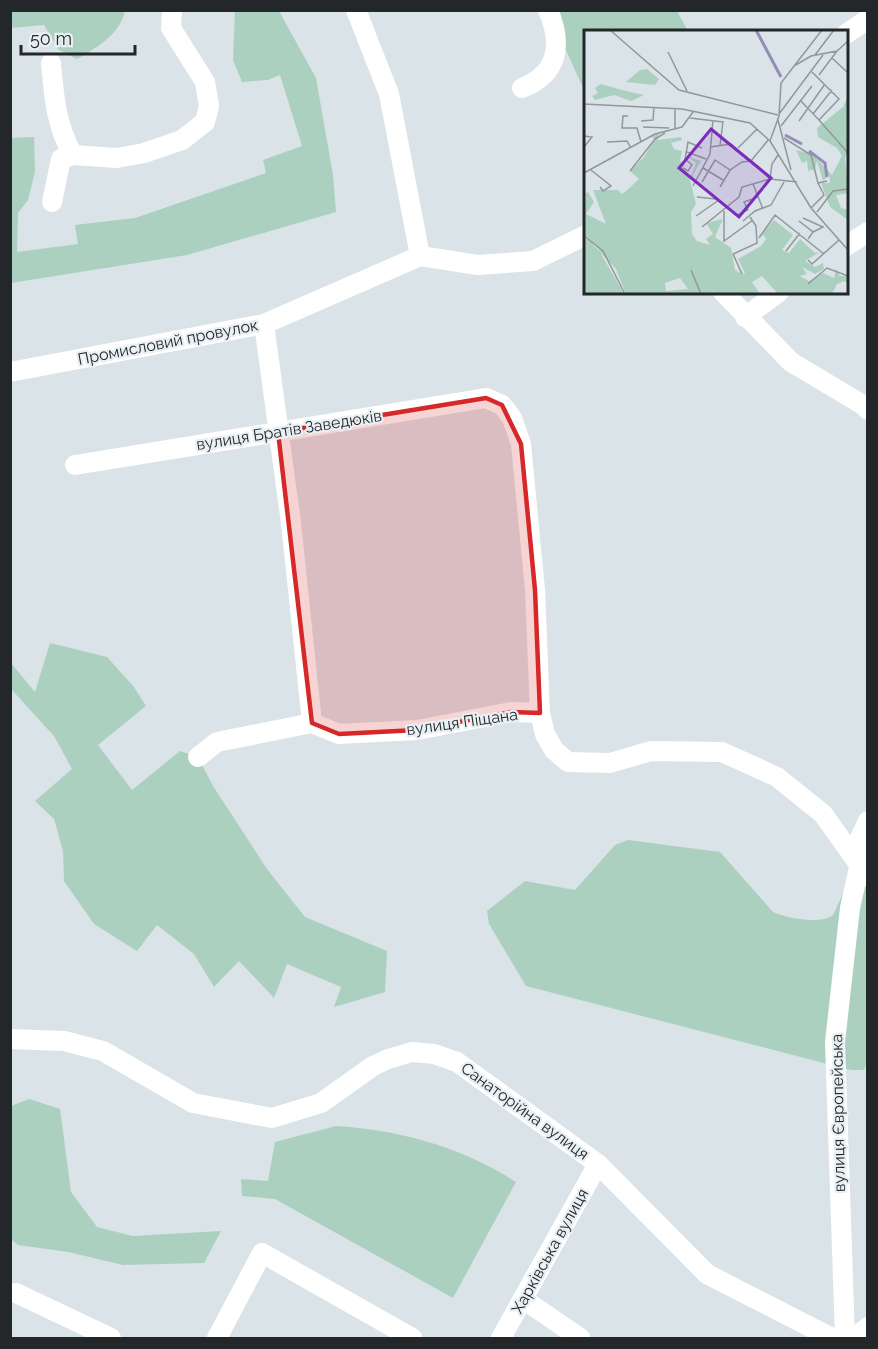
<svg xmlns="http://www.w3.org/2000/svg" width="878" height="1349" font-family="Raleway,sans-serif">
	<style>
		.green { fill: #acd0bf }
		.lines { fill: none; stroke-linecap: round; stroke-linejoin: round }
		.minor { stroke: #fff; stroke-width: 20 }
		.marked { fill: #d62828; fill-opacity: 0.2; stroke: #d62828; stroke-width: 4.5; stroke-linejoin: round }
		.labels { text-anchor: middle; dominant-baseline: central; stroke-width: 4.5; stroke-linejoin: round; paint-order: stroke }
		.street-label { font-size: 16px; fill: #242729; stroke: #e8f0f4 }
		.inset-river { fill: none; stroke: #928eb6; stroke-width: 3 }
		.inset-road { fill: none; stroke: #91989b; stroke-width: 1.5 }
		.view { fill: #7b2cbf; fill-opacity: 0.15; stroke: #7b2cbf; stroke-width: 3 }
		.inset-edge { fill: none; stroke: #242729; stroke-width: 3 }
	</style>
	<rect width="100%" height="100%" fill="#dae3e7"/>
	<g class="green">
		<path d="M11,10h114v1c-5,23 -28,37 -48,48l-18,-9 -15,-25 -33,3z"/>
		<polygon points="235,11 279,11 316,78 333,175 336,212 187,255 11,283 11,138 34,137 35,172 28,200 18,213 17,252 78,244 75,225 135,218 266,173 263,160 302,146 280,75 268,80 242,82 233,60"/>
		<polygon points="548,11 681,11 678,13 688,31 586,32 585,92"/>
		<polygon points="50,643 107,657 134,687 146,706 98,745 132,790 180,751 198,757 213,786 267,869 305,917 387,951 385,992 334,1007 341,987 287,964 274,998 239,961 214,987 194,954 157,925 137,951 94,924 64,881 63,851 54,819 35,801 72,769 54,736 11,689 11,663 35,692"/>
		<path d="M628,840l92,12 53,60c14,6 47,13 60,3l24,-51 10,13 1,182 -4,11h-13l-325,-84 -37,-62 -2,-13 38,-30 50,9 40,-45z"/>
		<polygon points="29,1099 60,1109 71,1192 97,1227 133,1236 221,1231 204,1263 123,1265 68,1252 18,1245 11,1239 11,1106"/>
		<path d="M336,1126c64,4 126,21 180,56l-63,116 -178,-99 -33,-3 -1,-17 27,2 7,-39z"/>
	</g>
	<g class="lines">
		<g class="minor">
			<polyline points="356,10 389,94 420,256"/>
			<polyline points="846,34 868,19"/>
			<path d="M51,63c3,33 5,63 22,92l44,3 27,-5 38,-13 23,-18 4,-16 -4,-24 -34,-54 1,-18"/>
			<path d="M522,88c36,-14 41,-43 26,-78"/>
			<polyline points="52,202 61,159 73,155"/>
			<polyline points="846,246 868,232"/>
			<polyline points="723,292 791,362 863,405 868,410"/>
			<polyline points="745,317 779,292"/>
			<polyline points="264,324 291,523 312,723"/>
			<polyline points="10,372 264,324 420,256 478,265 533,261 586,235"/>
			<polyline points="75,465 486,398 502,405 512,418 521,444 535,590 540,713"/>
			<polyline points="198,757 217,742 312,723 339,734 417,730 511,712 540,713 545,734 554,750 568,762 610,763 651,751 722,752 777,777 823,814 868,877"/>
			<polyline points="10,1039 64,1041 103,1051 193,1103 272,1118 321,1103 373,1066 388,1059 412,1052 434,1054 457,1062 598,1164 707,1274 832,1338"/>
			<polyline points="16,1293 111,1338"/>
			<polyline points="523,1299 580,1338"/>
			<polyline points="217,1338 262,1253 412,1338"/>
			<polyline points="501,1338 598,1164"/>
			<polyline points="845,1338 835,1042 850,908 859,868 857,845 868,821"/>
			<polyline points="854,1338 868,1327"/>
		</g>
	</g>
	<path class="marked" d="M486,398l16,7 19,39 14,146 5,123 -29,-1 -94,18 -78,4 -27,-11 -34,-291z"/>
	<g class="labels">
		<g class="street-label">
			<text transform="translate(168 342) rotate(-11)">Промисловий провулок</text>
			<text transform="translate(289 430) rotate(-9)">вулиця Братів Заведюків</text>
			<text transform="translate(462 722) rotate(-8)">вулиця Піщана</text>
			<text transform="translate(525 1111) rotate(36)">Санаторійна вулиця</text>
			<text transform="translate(838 1113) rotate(-91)">вулиця Європейська</text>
			<text transform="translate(550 1251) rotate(-61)">Харківська вулиця</text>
		</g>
	</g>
	<g transform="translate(584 30)">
		<rect width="264" height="264" fill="#dae3e7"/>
		<path d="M63,39l12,10 -4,6 -29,-3 14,-12zM17,54l21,6 22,5 -13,6 -17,-6 -19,5 -3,-4 6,-3 -3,-5zM264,66v59l-3,2 3,36 -12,2 5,13 7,2v10l-18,-13 -8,-21v-3h8l-1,-8 -6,6 -6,-20 -2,8 -7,2 -1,-10 -5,2 -6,-13 16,4 20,21 10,-19 -5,-8 -19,-11 -1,-9 26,-21zM75,103l-1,7 23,-3 1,3 -11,3 3,6 8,2 -2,10 5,4 -5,5 5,3 6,3 5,-13 -9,-7 14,5 -11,19 6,24 -5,8 1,22 5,7 13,4 -4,-6 7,-5 -7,-11 17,-4 -8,18 16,11 4,22 7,4 3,-1 -7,-14 23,-13 5,-7 -4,-6 12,-13 19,15 -11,15 7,3 11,-14 15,14 5,-1 -15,9 10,6 8,-4 1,6 -9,5 -13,-7 5,7 -7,2 9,5 14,-8 11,5 2,-9 4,7h8v8l-3,-3 -8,3 -5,10h-54l-16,-18 -10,6 8,12h-134l-10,-25 -32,-34v-38l3,3 -3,-6 4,-2 6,10 -8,12 20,10 -13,-34h25l4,4 4,-3 13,-12 -9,-8 14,-14 10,-17 -2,-4zM96,248l8,11 -22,2 -1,-8zM0,208l12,7 28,49h-40z" fill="#acd0bf" fill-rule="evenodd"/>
		<path class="inset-river" d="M172,0l25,47M201,105l17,9M225,121l16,12 2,14"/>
		<path class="inset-road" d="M26,0l69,60 99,25M84,22l19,39M231,25l19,-25M248,28l16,15M210,36l17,-10 26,-5 11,-10M235,45l18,-24M216,70l19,20 20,-21 -27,-27M0,74l98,5 68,14 20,18 9,-25 2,-33 41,-53M91,79v20M195,84l44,-59M229,84l19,-24M44,86h-5l-1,12h15l4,14M106,88l33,4M194,90l13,50M235,90l29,33M57,91l12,-1 1,-13M215,91l26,-37M197,96l31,-40M59,97l26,1M0,106l8,1 -8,10M200,108l27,17 7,28 9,-2M186,111l41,67 37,42M23,112l20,-1 4,7M136,116l3,-25M126,117l21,-3 39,35 27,3M154,118l19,-19M103,122l19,7M99,138l5,3 4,-6 -7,-6 3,-17 14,6M119,138l20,12M7,140l20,16 -8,5 -3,-4M46,141l25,-32 10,-6M0,143l71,-39 27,-7 11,-15M118,152l13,-22 15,10M169,154l10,25M109,156l17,-32 3,-34M136,157l10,-17 12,-8 9,-1 18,-22M113,167l19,2 9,7M227,178l13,-13 -6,-12M140,181v30l29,-21M233,182l16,-21 15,-2M153,185l11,-5 -4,-8 14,-5M112,186l23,-16M219,188l20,9 -10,5M159,191l12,-10 16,-6 13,-23M215,191l14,11 -5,7M118,197l37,-30 3,-10 28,-8 2,-15 6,-9M0,206l19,15 22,43M175,208l16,-23 49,39M202,221l14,-18M224,230l4,4 27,-24M107,240l10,24M158,244l-9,-20 24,-11 -1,-17 -6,-9M224,254l19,-16 21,8"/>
		<path class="view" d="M127,99l60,49 -32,39 -60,-49z"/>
		<rect width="264" height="264" class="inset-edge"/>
	</g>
	<rect width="878" height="1349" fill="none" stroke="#242729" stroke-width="24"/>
	<path d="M21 45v9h114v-9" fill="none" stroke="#242729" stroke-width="3"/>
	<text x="30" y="45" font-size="18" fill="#242729" stroke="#e8f0f4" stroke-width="4.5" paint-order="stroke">50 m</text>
</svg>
